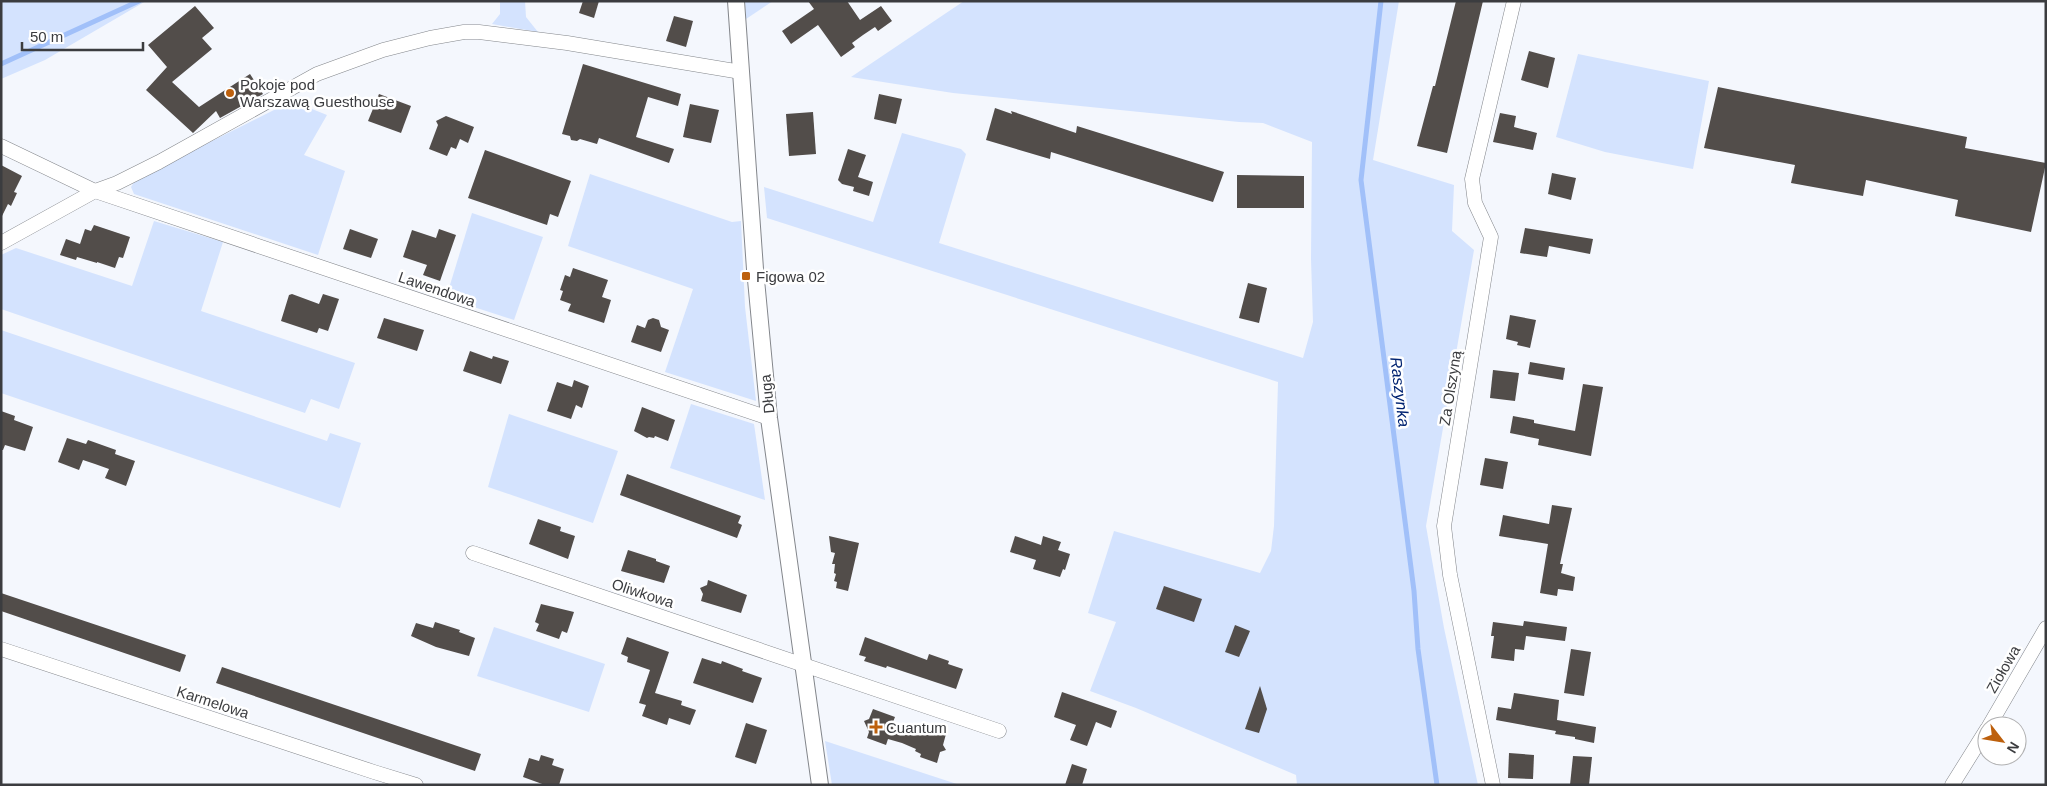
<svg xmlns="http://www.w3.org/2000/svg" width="2047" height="786" font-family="Helvetica,sans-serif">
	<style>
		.green { fill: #d4e3fe }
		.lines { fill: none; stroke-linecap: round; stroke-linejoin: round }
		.stream { stroke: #a1c0f9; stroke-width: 5 }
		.building { fill: #524d4a }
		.minor-casing { stroke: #83868b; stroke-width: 15 }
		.tertiary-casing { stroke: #83868b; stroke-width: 18 }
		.minor { stroke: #fff; stroke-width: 14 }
		.tertiary { stroke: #fff; stroke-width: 16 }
		.poi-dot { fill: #bd600d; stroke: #fff; stroke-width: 2 }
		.labels { text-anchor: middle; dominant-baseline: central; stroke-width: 5; stroke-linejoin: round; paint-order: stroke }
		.poi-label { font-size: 15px; fill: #3b3c3f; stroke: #fff; text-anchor: start }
		.street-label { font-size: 15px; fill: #3b3c3f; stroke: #fff }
		.water-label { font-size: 16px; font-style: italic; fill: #012371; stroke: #fff }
	</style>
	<rect width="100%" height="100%" fill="#f4f7fd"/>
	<g class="green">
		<polygon points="1,1 146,1 45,60 1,79"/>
		<polygon points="500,1 525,1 526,17 538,32 492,24 500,14"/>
		<polygon points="745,1 773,1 746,19"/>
		<polygon points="964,1 1399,1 1373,160 1454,185 1452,231 1474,250 1426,526 1444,628 1478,785 1297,785 1296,775 1136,708 1090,691 1116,622 1088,613 1114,531 1260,573 1271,551 1274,526 1278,382 767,218 764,187 873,222 902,133 961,149 966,154 939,243 1303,358 1313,322 1311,259 1312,142 1263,123 1239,122 953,93 851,77"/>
		<polygon points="1578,54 1709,81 1693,169 1605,152 1556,137"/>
		<polygon points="292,101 327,115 304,155 345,171 318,255 134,194 131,187 136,179"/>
		<polygon points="590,174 732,222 741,221 745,307 756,401 665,372 693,289 568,246"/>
		<polygon points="472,213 543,237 514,320 446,298"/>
		<polygon points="154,221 223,242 201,311 355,363 339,409 311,399 305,413 1,309 1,255 16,248 132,286"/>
		<polygon points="1,330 327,441 330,433 361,443 340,508 1,393"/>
		<polygon points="691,404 754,424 765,500 670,468"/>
		<polygon points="509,414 618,451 593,523 488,487"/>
		<polygon points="494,627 605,664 589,712 477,676"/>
		<polygon points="825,741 960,785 832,785"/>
	</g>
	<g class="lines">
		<g class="stream">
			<polyline points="1381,1 1361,180 1414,591 1418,649 1437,785"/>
			<polyline points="1,64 139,1"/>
		</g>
	</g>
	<g class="building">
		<polygon points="583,1 599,1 594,18 579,13"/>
		<polygon points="808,1 847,1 860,20 881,6 892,21 878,31 875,27 863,35 852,43 855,47 841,57 818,25 791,44 782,31 814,9"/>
		<polygon points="1456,1 1483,1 1447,153 1417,146 1433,86 1435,86"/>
		<polygon points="195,6 214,28 202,38 212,49 172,82 199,107 250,74 263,94 220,118 216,111 193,133 146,90 167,67 148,45"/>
		<polygon points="674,16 693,21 686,47 666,41"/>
		<polygon points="1529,51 1555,58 1548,88 1521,80"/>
		<polygon points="583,64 681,94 678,106 648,97 636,137 674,149 669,163 599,138 597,144 580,139 577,141 571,140 570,136 562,134"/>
		<polygon points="1718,87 1967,137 1965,148 2046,163 2031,232 1955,216 1958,200 1866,180 1863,196 1791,183 1795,165 1704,148"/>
		<polygon points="379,94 411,106 401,133 368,121"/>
		<polygon points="879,94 902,99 896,124 874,119"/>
		<polygon points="690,104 719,110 711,143 683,137"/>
		<polygon points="995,108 1012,114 1011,111 1076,133 1077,126 1224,172 1213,202 1051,152 1050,159 986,140"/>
		<polygon points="813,112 816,154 789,156 786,114"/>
		<polygon points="1500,113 1516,116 1514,127 1537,133 1533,150 1493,142"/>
		<polygon points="446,116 474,127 468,143 460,139 456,149 451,147 447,156 429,149 438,125 436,121"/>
		<polygon points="848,149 866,155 858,177 873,182 869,196 853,191 854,187 842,184 838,180"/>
		<polygon points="485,150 571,181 558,217 550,214 547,225 468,198"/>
		<polygon points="1,165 22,176 14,192 17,193 11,206 8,204 1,218"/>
		<polygon points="1552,173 1576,178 1571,200 1548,194"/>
		<polygon points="1237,175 1304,176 1304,208 1237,208"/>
		<polygon points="94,225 130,237 123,258 119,257 115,268 97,262 97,263 77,257 76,260 60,255 66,239 80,244 85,229 91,231"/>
		<polygon points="1525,228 1593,239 1590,254 1549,246 1547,257 1520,253"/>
		<polygon points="350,229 378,239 371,258 343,249"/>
		<polygon points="439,229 456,235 440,281 423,275 427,265 403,257 412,230 436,238"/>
		<polygon points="573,268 608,280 602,297 611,300 604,323 568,311 571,304 560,300 563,291 560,290 565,275 570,277"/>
		<polygon points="1248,283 1267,288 1259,323 1239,318"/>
		<polygon points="292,294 319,304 323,294 339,299 328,331 319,328 317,333 281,321 289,295"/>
		<polygon points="1510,315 1536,320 1530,348 1517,345 1518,342 1506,339"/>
		<polygon points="384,318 424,330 417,351 377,338"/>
		<polygon points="653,318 659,320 661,327 669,330 661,352 631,342 637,325 645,328 648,320"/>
		<polygon points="470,351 492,359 493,356 509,361 501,384 463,371"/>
		<polygon points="1530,362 1565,368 1563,380 1528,374"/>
		<polygon points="1493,370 1519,373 1515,401 1490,398"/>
		<polygon points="574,380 589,386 582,408 576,405 571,419 547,411 557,382 572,387"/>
		<polygon points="1583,384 1603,387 1591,456 1538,445 1539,439 1510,433 1513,416 1534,420 1534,423 1575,431"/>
		<polygon points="642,407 675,420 668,441 655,436 654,438 649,437 647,438 634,431"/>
		<polygon points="1,411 15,416 14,420 33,427 25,451 5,445 3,450 1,450"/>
		<polygon points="67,438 86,444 88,440 116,450 115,454 135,461 126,486 105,478 109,469 95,464 83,460 79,470 58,462"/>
		<polygon points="1485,458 1508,462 1503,489 1480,485"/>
		<polygon points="627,474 741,516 738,523 742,525 737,538 620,495"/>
		<polygon points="1552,505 1572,508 1560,564 1563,564 1561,573 1575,577 1573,591 1558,589 1557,596 1540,593 1548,544 1499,536 1503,515 1549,524"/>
		<polygon points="538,519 561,527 560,531 575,536 568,559 529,544"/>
		<polygon points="829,536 859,543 848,591 836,588 837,582 834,581 836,574 834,573 835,564 832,564 835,553 831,552"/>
		<polygon points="1015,536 1041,545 1043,536 1061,542 1058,550 1070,554 1065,570 1063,569 1060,577 1033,569 1036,560 1010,552"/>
		<polygon points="628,550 656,559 656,561 670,566 664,583 621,571"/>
		<polygon points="708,580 747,595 741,613 701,601 703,594 700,588 707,585"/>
		<polygon points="1164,586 1202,599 1194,622 1156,609"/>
		<polygon points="1,593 186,655 180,672 1,611"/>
		<polygon points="541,604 574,612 567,633 562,631 559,639 536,631 539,624 535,622"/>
		<polygon points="1524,621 1567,627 1565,641 1526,636 1524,650 1515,649 1514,661 1491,658 1494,636 1491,636 1493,622 1523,626"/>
		<polygon points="435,622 460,630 459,632 475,638 469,656 436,647 411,636 416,623 433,628"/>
		<polygon points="1235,625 1250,631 1239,657 1225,652"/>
		<polygon points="627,637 669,652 655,693 682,701 681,705 696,710 690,725 669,718 667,725 642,716 646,705 639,703 650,670 627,662 628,657 621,654"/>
		<polygon points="865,637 927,660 929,654 949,661 948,664 963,669 956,689 887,666 886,668 864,661 866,657 859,655"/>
		<polygon points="1571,649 1591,652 1584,696 1564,693"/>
		<polygon points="702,658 721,664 722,661 743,669 742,671 762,678 753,703 693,683"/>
		<polygon points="222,667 481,754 475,771 216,683"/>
		<polygon points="1260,686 1267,709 1259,733 1245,729"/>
		<polygon points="1062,692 1117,711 1111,728 1096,722 1087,746 1070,740 1076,725 1054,717"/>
		<polygon points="1514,693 1559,700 1557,720 1596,727 1594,743 1575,739 1575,737 1555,734 1556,731 1496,720 1498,707 1511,709"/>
		<polygon points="873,709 895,717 893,722 908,727 922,732 924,727 946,734 943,745 946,750 940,752 937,763 920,757 921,754 915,751 916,749 902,743 888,739 886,745 867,738 869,732 864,721 869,719"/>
		<polygon points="746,723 767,730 756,764 735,757"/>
		<polygon points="1509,753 1534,755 1533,779 1508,778"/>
		<polygon points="541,755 554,759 552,765 564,769 559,785 545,785 523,777 529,758 539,761"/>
		<polygon points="1573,756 1592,757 1589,785 1570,785"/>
		<polygon points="1072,764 1087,769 1082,785 1065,785"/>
	</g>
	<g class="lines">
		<defs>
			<g id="minor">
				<polyline points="1,146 95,191 769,418"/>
				<polyline points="1,243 95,191 117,183 159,162 317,74 383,50 430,38 464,32 479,32 567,43 741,72"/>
				<polyline points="473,553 999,731"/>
				<polyline points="1,649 374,772 416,785"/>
				<polyline points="1989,726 2046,628"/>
				<polyline points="1493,785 1450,575 1444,526 1491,237 1475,203 1472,179 1514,1"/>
				<polyline points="1952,785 1987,729"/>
			</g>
			<polyline id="tertiary" points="736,1 755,269 769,418 820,785"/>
		</defs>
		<use href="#minor" class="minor-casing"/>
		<use href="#tertiary" class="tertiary-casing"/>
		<use href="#minor" class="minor"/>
		<use href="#tertiary" class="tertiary"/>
	</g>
	<g class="poi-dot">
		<circle cx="230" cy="93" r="5"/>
		<rect x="741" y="271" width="10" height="10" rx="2.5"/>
		<path d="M873.5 719.5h5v5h5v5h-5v5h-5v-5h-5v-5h5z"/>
	</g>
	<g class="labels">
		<g class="poi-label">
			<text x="240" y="84">Pokoje pod<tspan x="240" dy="17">Warszawą Guesthouse</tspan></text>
			<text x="756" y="276">Figowa 02</text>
			<text x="886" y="727">Cuantum</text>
		</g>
		<g class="street-label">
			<text transform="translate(437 289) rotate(19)">Lawendowa</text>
			<text transform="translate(1450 388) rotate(-81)">Za Olszyną</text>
			<text transform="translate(767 394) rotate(-96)">Długa</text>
			<text transform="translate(643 593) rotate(18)">Oliwkowa</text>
			<text transform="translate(2003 669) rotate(-60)">Ziołowa</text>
			<text transform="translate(213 702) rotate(18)">Karmelowa</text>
		</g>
		<g class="water-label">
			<text transform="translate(1400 392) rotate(83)">Raszynka</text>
		</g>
	</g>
	<rect width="2047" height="786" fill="none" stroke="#3b3c3f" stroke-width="5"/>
	<g transform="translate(2002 741) rotate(121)"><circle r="24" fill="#ffffff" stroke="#b1b1b2"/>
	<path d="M0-4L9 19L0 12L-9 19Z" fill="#bd600d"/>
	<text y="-8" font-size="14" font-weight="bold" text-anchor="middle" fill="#3b3c3f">N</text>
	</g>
	<path d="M22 42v8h121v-8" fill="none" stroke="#3b3c3f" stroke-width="2.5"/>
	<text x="30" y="42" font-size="15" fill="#3b3c3f" stroke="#ffffff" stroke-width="4" paint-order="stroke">50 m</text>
</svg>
